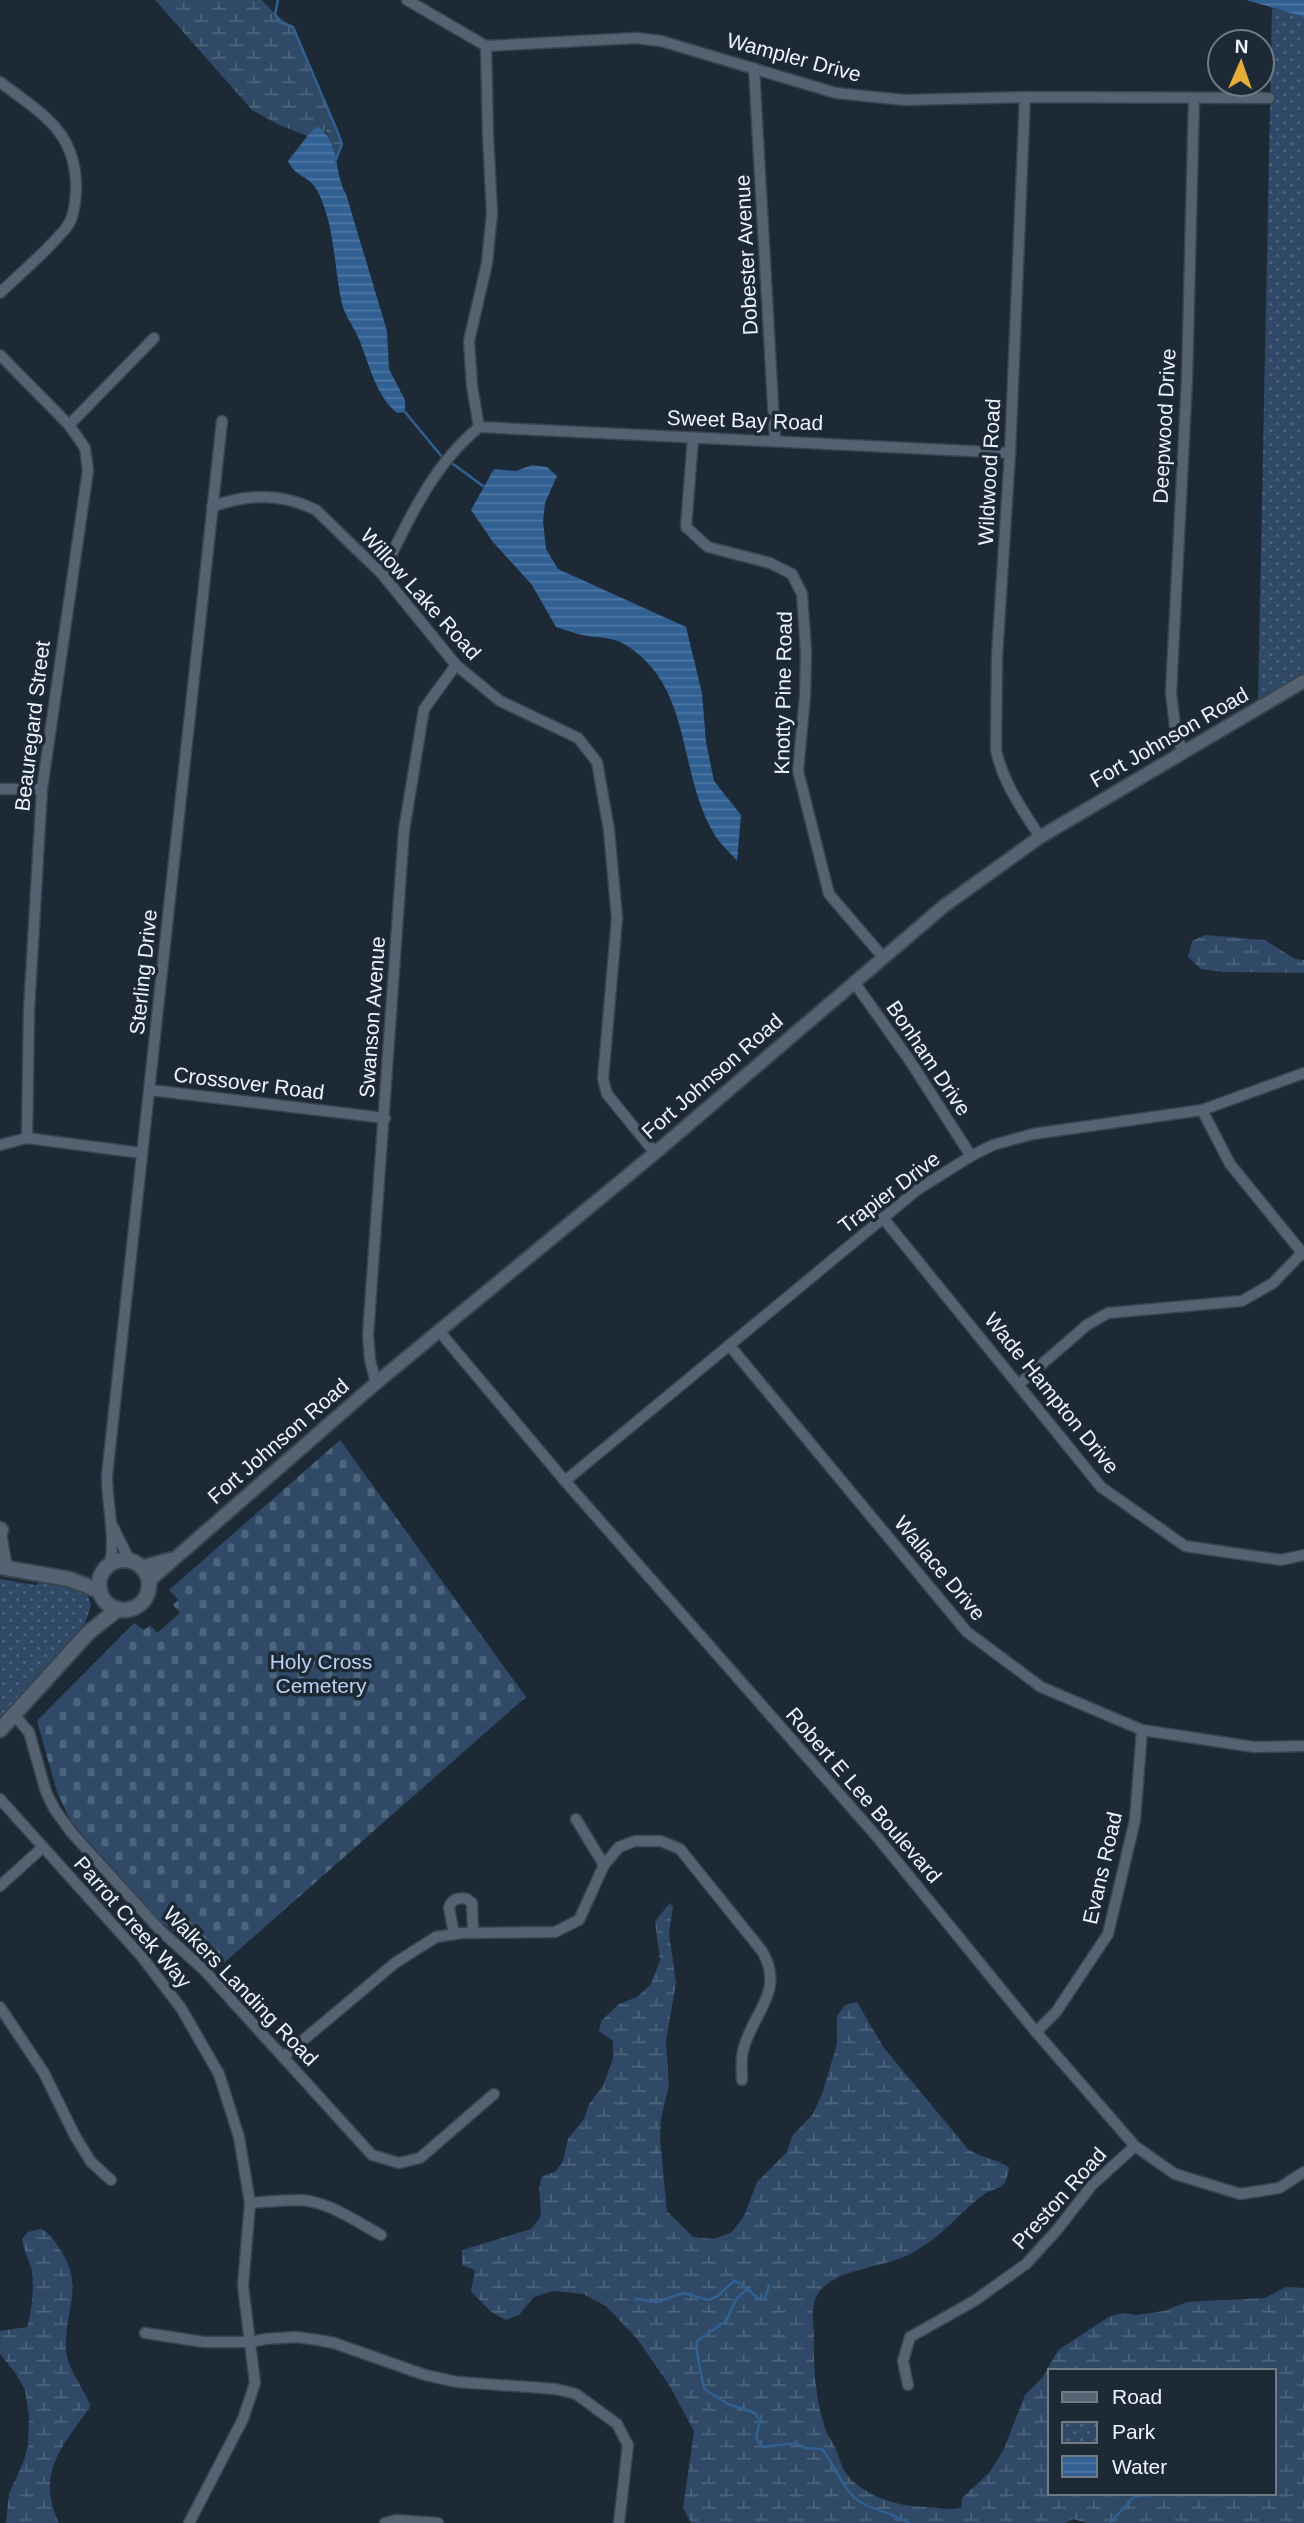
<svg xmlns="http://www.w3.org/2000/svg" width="1304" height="2523" font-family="Arial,sans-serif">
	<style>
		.wetland { fill: url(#wetland-marsh); fill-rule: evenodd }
		.cemetery { fill: url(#cemetery-stones) }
		.park { fill: url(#park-dots) }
		.water { fill: url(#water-rules) }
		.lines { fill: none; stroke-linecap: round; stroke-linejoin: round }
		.stream { stroke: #316093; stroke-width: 2.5 }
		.minor-casing { stroke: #3a444e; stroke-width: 13 }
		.tertiary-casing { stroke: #3a444e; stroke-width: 16 }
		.secondary-casing { stroke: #3a444e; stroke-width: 18 }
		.minor { stroke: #556271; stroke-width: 10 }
		.tertiary { stroke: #556271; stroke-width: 12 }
		.secondary { stroke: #556271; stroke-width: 14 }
		.labels { text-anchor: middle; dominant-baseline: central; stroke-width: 7; stroke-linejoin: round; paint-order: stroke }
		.street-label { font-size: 21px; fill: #edf5fe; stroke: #1e2936 }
		.park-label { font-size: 21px; fill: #b9d3f2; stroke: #1e2936 }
	</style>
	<defs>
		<pattern id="wetland-marsh" width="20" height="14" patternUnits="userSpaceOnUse" patternTransform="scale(1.75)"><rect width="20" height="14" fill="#2f4966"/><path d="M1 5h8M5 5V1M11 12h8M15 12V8" fill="none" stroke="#4d647d"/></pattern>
		<pattern id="cemetery-stones" width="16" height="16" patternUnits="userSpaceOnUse" patternTransform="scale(1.75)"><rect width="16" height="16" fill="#2f4966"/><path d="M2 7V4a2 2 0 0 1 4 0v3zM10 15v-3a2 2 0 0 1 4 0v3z" fill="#4d647d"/></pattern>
		<pattern id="park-dots" width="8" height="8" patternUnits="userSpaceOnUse" patternTransform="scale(1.75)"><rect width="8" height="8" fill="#2f4966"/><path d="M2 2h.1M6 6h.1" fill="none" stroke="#4d647d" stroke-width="1.8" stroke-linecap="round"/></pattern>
		<pattern id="water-rules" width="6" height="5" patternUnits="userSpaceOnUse" patternTransform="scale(1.75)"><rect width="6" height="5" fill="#316093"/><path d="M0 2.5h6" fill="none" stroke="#4f77a3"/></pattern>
	</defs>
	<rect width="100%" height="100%" fill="#1e2936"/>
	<g class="wetland">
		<polygon points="155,0 262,0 276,15 293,27 342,144 335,162 335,154 326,131 312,130 308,136 305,135 277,124 252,110"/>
		<polygon points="1205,935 1265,940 1295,959 1304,960 1304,973 1222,972 1201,969 1188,957 1192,941"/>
		<path d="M670,1903l3,4 -4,26 7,50 -10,58 3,44 -8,34 -1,20 7,72 26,26 21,2 18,-7 12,-16 13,-34 30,-30 5,-16 21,-22 10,-23 14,-47v-28l8,-11 12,-3 27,46 84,101c13,9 28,10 41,18 -3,28 -14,17 -30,31 -23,19 -41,42 -69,56 -28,15 -79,14 -94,43 -6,14 -2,27 -2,42 -1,28 2,62 11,89 2,7 7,13 10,19 4,9 6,21 13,29 17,20 51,31 77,31 12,0 24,4 36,1l1,-10 27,-25 15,-24 21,-54 18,-18 15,-27 52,-34 14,-3 12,2 28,-4 23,-9 78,-4 21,-11 18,1v235h-217l-14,-4 -7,4h-375l-8,-15 11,-77 -25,-46 -31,-45 -32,-34 -23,-12 -30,-3 -19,6 -15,18 -13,5 -15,-8 -20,-21 4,-21 -13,-5v-15l69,-21 10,-13 -2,-29 3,-11 13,-4 8,-11 5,-22 16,-20 5,-15 14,-18 10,-27v-18l-14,-10 2,-10 18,-17 18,-7 14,-13 9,-24 -5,-39zM1050,2371h224v122h-224z"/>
		<path d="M41,2229c9,4 13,11 18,19 27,38 5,62 7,101 1,19 16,37 24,55l-1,5c-28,38 -53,66 -30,114h-53l3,-29 14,-31 5,-17 1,-30 -4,-26 -9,-16 -16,-20v-23l27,-4c5,-15 7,-40 5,-56 -2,-10 -8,-18 -10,-32l6,-7z"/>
	</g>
	<polygon class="cemetery" points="340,1440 526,1697 217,1969 158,1919 71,1822 57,1792 37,1721 134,1623 144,1630 150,1625 157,1633 180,1613 173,1605 178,1600 169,1590"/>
	<g class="park">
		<polygon points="1272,8 1304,17 1304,674 1258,703"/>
		<polygon points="0,1579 35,1585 43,1581 77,1587 87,1594 91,1605 84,1627 0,1721"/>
	</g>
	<g class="water">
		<polygon points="1246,0 1304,0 1304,17"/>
		<path d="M318,127c22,13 16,47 28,67l41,137 2,38 16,31v12l-8,1c-24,-20 -28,-54 -41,-80 -5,-10 -11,-18 -14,-29 -8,-36 -7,-76 -23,-110 -9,-20 -23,-15 -31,-33l24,-31z"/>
		<path d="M532,465l15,2 10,9 -12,27 -2,19 3,27 12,20 128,58 16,66 4,49 8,39 27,34 -4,46c-6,-8 -15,-15 -21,-24 -40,-62 -21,-151 -92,-193 -12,-7 -24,-6 -37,-8 -10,-2 -21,-6 -31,-9l-24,-42 -39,-43 -22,-32 23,-41 22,2z"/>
	</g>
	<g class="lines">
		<g class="stream">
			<polyline points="278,0 275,14 280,22 293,27 338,133 342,144 335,162"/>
			<polyline points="405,412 443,458"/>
			<polyline points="449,461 483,486"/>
			<path d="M746,2290l-10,9 -10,22 -29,20c-2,10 5,36 7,48l24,15 27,9 5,9 -4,16 6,9 34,-4 9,5 17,1c14,17 20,42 40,54 15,8 32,11 47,20"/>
			<polyline points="636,2299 657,2302 683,2293 708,2300 716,2297 734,2281 740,2283 759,2299 765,2299 769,2285"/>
			<polyline points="1110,2523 1134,2497 1160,2493"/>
		</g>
		<defs>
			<g id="minor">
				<polyline points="407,0 486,46 636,38 661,41 836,93 904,100 1025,97 1269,98"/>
				<polyline points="754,68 775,440"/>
				<path d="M0,82c42,32 78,50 76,110 -1,12 -2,26 -10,36 -19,23 -44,44 -66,65"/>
				<path d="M1025,97l-15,356 -13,203 -1,94c7,33 26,59 44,87"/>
				<polyline points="0,355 69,425 85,448 88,470 42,789 29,1010 27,1138"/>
				<polyline points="69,425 154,338"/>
				<polyline points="479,427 1010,453"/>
				<polyline points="479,427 472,386 469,341 487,263 492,213 488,136 486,46"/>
				<polyline points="693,438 686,527 708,547 770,563 792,574 802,594 806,652 805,696 798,771 829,894 883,957"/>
				<path d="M212,507c36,-14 70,-14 104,3l66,64 74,91 44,36 78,37 19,24 12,68 8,88 -14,161 4,15 48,59"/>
				<path d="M382,574c26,-53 50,-108 97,-147"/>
				<polyline points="1184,753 1176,735 1171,693 1187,379 1194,99"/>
				<polyline points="0,789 42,789"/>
				<polyline points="854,982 910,1061 971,1156"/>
				<polyline points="150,1090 385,1118"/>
				<polyline points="1202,1110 1230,1164 1304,1255"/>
				<polyline points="0,1145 27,1138 141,1153"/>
				<polyline points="883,1218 1101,1487 1185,1546 1281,1560 1304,1555"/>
				<polyline points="439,1331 565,1481 878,1838 1036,2032 1135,2146 1175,2174 1240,2194 1279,2188 1304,2172"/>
				<polyline points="729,1345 967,1632 1041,1687 1142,1730 1254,1747 1304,1746"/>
				<polyline points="376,1383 370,1360 368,1335 404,830 424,709 456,665"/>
				<polyline points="1019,1384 1087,1325 1108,1313 1242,1301 1273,1283 1301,1254"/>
				<polyline points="565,1481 917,1190 971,1156 993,1145 1033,1134 1202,1110 1304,1073"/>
				<polyline points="0,1527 7,1568"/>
				<polyline points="113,1527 130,1561"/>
				<path d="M110,1564c6,-29 -3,-58 -3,-88l115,-1055"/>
				<polyline points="14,1715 29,1732 46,1792 55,1810 71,1832 160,1930 204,1970 372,2155 399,2163 420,2158 494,2094"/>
				<polyline points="0,1799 142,1957 181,2008 219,2074 239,2137 250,2203 243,2286 255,2383 243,2419 189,2523"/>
				<polyline points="576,1819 604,1865"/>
				<polyline points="0,1886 43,1847"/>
				<path d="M454,1934l-5,-26c2,-9 10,-11 18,-9l5,4 1,30"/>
				<polyline points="0,2007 44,2073 75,2136 91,2162 111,2180"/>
				<polyline points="1036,2032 1056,2012 1108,1934 1135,1820 1142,1730"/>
				<path d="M283,2057l112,-94 41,-26 26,-4 93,-1 24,-12 25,-55 15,-18 16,-6h26l19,8 82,102c23,39 -7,59 -18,96 -4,11 -2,22 -2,33"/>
				<path d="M250,2203c16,-1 33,-3 50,-3 28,1 57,22 81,35"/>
				<polyline points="145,2333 204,2342 251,2342 265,2339 296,2337 318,2340 334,2343 425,2375 457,2382 556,2389 576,2394 617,2424 628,2445 619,2523"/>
				<polyline points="908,2385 903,2361 910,2337 974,2301 1026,2264 1057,2230 1092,2185 1135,2146"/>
				<polyline points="385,2523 396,2520 438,2523"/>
			</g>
			<g id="tertiary">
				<polyline points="141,1567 170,1559"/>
				<polyline points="149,1581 376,1383 655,1153 944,906 1040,837 1304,681"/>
			</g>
			<g id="secondary">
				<polyline points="0,1532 1,1530"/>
				<circle cx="124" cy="1585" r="25"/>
				<polyline points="0,1567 69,1579 100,1591"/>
				<polyline points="0,1730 88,1633 118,1609"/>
			</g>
		</defs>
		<use href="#minor" class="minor-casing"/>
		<use href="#tertiary" class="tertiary-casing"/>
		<use href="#secondary" class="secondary-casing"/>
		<use href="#minor" class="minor"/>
		<use href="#tertiary" class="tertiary"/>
		<use href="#secondary" class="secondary"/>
	</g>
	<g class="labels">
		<g class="street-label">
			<text transform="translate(794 57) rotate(15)">Wampler Drive</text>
			<text transform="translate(746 255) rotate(-93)">Dobester Avenue</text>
			<text transform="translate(745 420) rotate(2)">Sweet Bay Road</text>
			<text transform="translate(1164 426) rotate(-87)">Deepwood Drive</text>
			<text transform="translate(989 472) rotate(-87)">Wildwood Road</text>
			<text transform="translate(421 594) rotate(48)">Willow Lake Road</text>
			<text transform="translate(783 693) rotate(-89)">Knotty Pine Road</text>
			<text transform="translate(32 726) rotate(-83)">Beauregard Street</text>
			<text transform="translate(1169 737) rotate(-30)">Fort Johnson Road</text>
			<text transform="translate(143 972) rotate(-84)">Sterling Drive</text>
			<text transform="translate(372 1017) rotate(-86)">Swanson Avenue</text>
			<text transform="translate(929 1058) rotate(56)">Bonham Drive</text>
			<text transform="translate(712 1076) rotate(-41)">Fort Johnson Road</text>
			<text transform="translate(249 1083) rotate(7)">Crossover Road</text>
			<text transform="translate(889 1192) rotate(-37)">Trapier Drive</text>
			<text transform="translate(1052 1393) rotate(51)">Wade Hampton Drive</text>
			<text transform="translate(278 1441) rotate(-41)">Fort Johnson Road</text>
			<text transform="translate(940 1568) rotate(50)">Wallace Drive</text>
			<text transform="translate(864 1795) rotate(49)">Robert E Lee Boulevard</text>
			<text transform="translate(1102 1868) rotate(-77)">Evans Road</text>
			<text transform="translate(133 1922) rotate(49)">Parrot Creek Way</text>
			<text transform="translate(241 1986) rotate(46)">Walkers Landing Road</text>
			<text transform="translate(1059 2198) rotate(-48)">Preston Road</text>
		</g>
		<g class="park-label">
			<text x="321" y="1661">Holy Cross<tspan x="321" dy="24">Cemetery</tspan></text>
		</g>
	</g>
	<rect x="1048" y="2369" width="228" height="126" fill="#1e2936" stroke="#717b86" stroke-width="2"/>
	<rect x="1062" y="2392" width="35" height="10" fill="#556271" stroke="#717b86" stroke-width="2"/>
	<text x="1112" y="2404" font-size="21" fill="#edf5fe">Road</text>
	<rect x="1062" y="2422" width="35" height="21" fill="url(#park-dots)" stroke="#717b86" stroke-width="2"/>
	<text x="1112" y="2439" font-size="21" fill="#edf5fe">Park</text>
	<rect x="1062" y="2456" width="35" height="21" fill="url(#water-rules)" stroke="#717b86" stroke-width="2"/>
	<text x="1112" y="2474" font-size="21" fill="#edf5fe">Water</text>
	<g transform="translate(1241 63) rotate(2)"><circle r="33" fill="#1e2936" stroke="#717b86" stroke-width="2"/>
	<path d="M0-5L12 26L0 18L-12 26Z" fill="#e5ad35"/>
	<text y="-10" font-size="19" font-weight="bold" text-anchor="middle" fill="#edf5fe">N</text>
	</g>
</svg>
